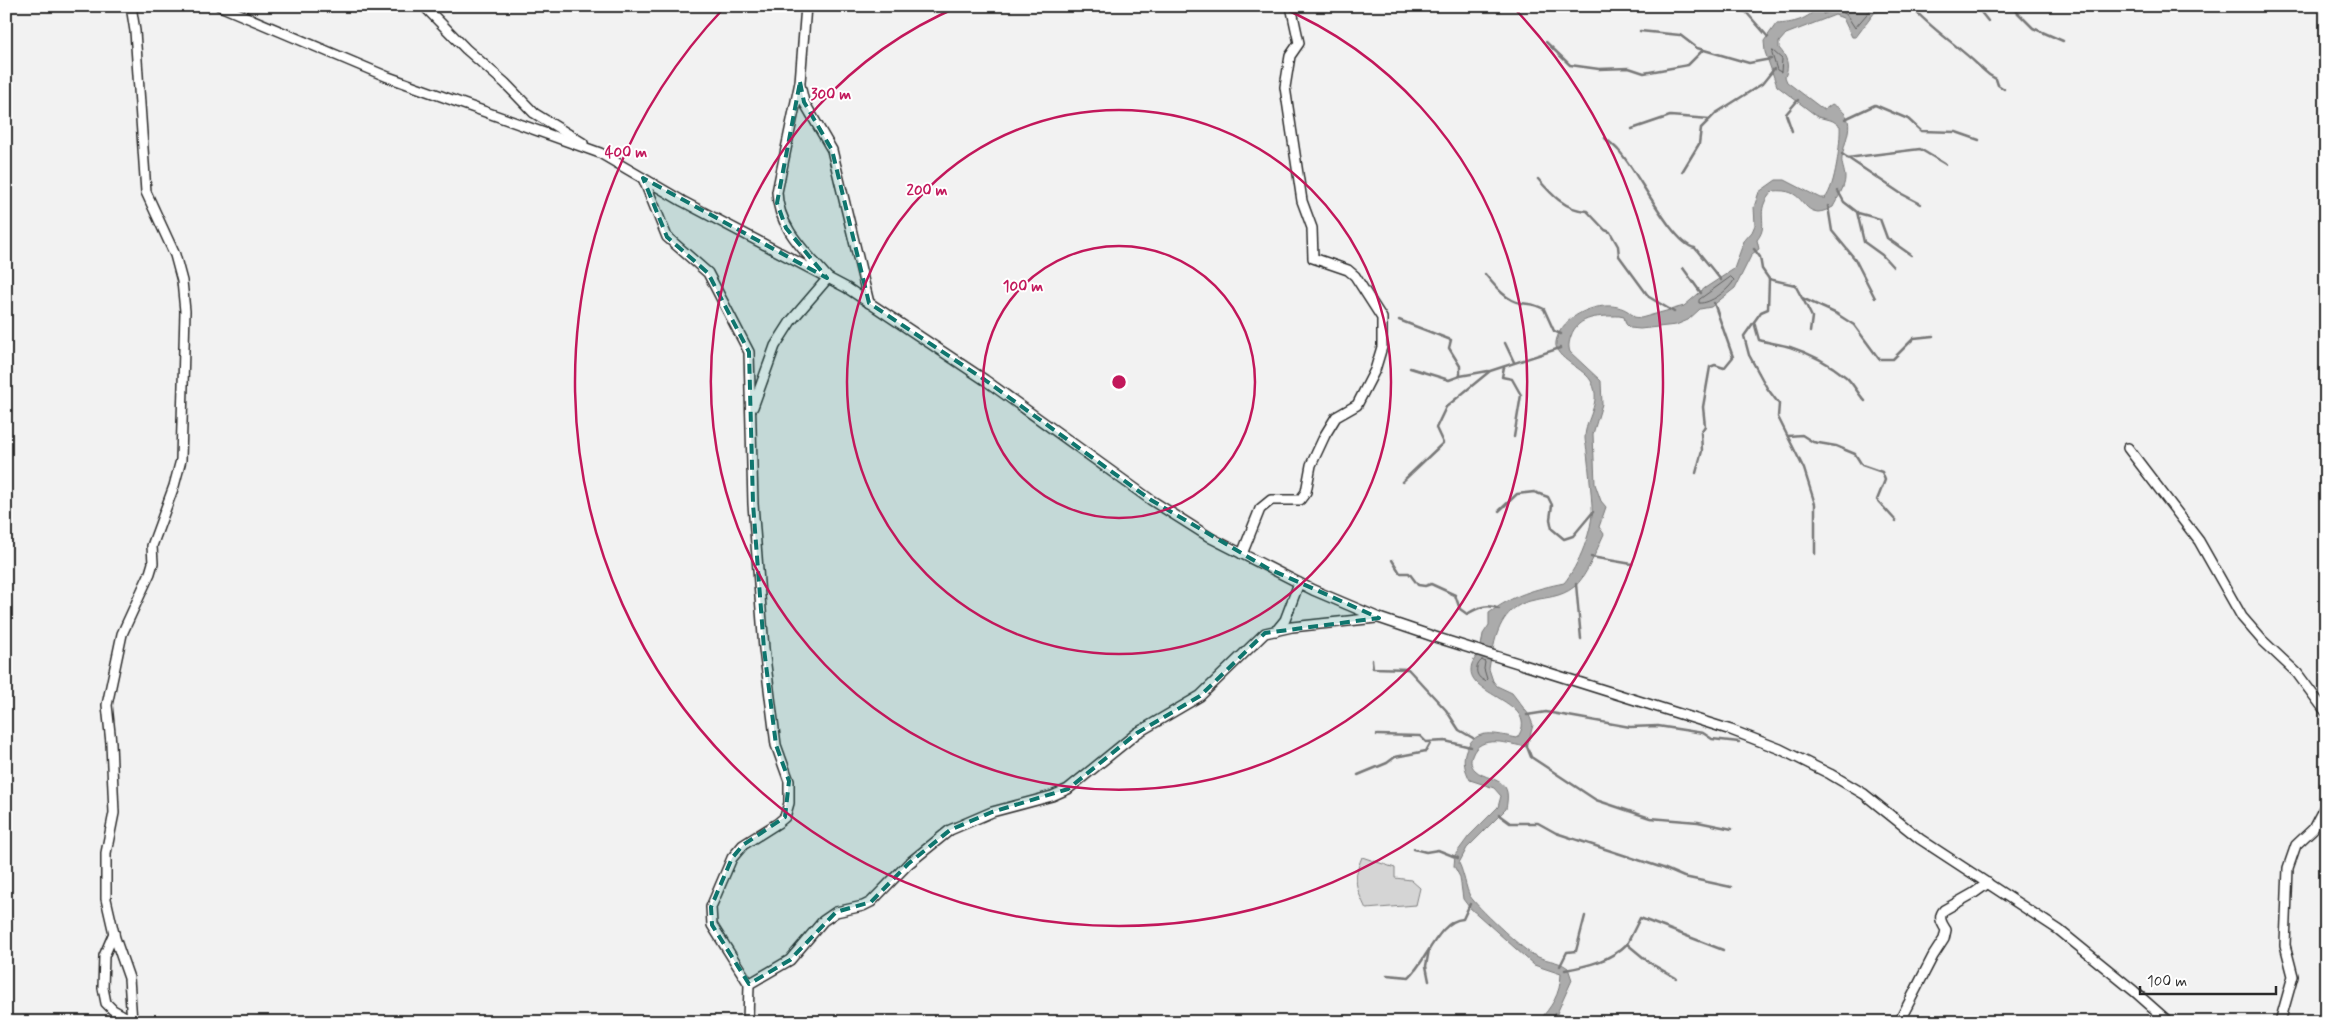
<svg xmlns="http://www.w3.org/2000/svg" width="2332" height="1028" font-family="Mynerve,sans-serif">
	<style>
		.green { fill: #d5d5d5; stroke: #808080 }
		.water { fill: #ababab; stroke: #787878 }
		.lines { fill: none; stroke-linecap: round; stroke-linejoin: round }
		.shore { stroke: #5e5e5e; stroke-width: 1 }
		.stream { stroke: #787878; stroke-width: 2.5 }
		.street-casing { stroke: #2b2b2b; stroke-width: 12 }
		.street { stroke: #fff; stroke-width: 9 }
		.marked { fill: #0f766e; fill-opacity: 0.2; stroke: #0f766e; stroke-width: 4; stroke-dasharray: 10 6; stroke-linejoin: round }
		.ring { fill: none; stroke: #c2185b; stroke-width: 2.5 }
		.centre { fill: #c2185b; stroke: #fff; stroke-width: 2.5 }
		.ring-label { font-size: 15px; text-anchor: middle; font-weight: bold; fill: #c2185b; stroke: #fff; stroke-width: 4; stroke-linejoin: round; paint-order: stroke }
	</style>
	<rect width="100%" height="100%" fill="#f2f2f2"/>
	<filter id="ink" filterUnits="userSpaceOnUse"><feTurbulence type="fractalNoise" baseFrequency=".02" numOctaves="2"/><feDisplacementMap in="SourceGraphic" scale="10" xChannelSelector="R" yChannelSelector="G"/><feConvolveMatrix kernelMatrix="1 2 1 2 8 2 1 2 1" color-interpolation-filters="sRGB"/></filter>
	<g filter="url(#ink)">
		<path class="green" d="M1362,857l33,11v10l16,2 9,8 -4,17 -50,4c-10,-22 -14,-28 -4,-52z"/>
		<g class="water">
			<path d="M1819,6h78l-1,4 -21,2 -19,25h-4l-9,-19 -8,-3 -49,19 -7,8v6c8,9 11,17 6,29l2,5 37,28 8,-6c28,14 13,31 10,54 -1,6 3,13 3,20 0,9 -8,21 -12,29 -4,2 -10,5 -15,5 -19,-2 -13,-24 -45,-21 -21,21 -2,32 -16,49l2,9 -7,5 -17,34 -24,19 -11,2 -12,11 -12,5 -36,4 -10,-1 -4,-4 -2,-7 -5,-1c-18,0 -41,-1 -48,20 -2,6 -3,10 -1,16l31,29 1,23 -9,30 2,50 6,17 5,6 -7,20 5,7c-7,15 -18,44 -30,53 -14,11 -29,10 -44,14 -24,6 -33,27 -37,49l-12,-4 2,-12 6,-9v-12c24,-18 46,-24 75,-30 14,-16 30,-55 28,-77 -1,-17 -3,-35 -5,-53 0,-5 -2,-10 -2,-15 0,-19 17,-35 7,-55 -6,-15 -39,-24 -36,-41 5,-31 60,-49 78,-25l7,1 43,-12 21,-18 29,-19 10,-28 8,-9 3,-7 -1,-18 5,-15 17,-12h9l35,18h5c10,-10 16,-57 15,-72l-7,-5 -15,-4 -41,-31 -12,-34 -1,-11 12,-17c18,-1 31,-4 43,-18z"/>
			<path d="M1479,653l12,4 -2,12 4,12 4,5 15,7 17,22 4,10 -6,22c-19,-3 -47,-14 -55,9 -2,5 -1,10 3,14 8,8 24,8 30,17 4,6 2,16 1,22l-39,39 -8,15c5,10 7,26 11,33 6,10 51,52 62,58 11,7 26,6 36,14l4,12 -19,42h-15c14,-16 22,-27 23,-48l-27,-9 -65,-58 -6,-8 -3,-22 -6,-11 1,-11 14,-19 29,-29 3,-11 -7,-8 -24,-8c-5,-10 -8,-19 -4,-30 10,-23 30,-16 51,-12 25,-35 -47,-42 -46,-68 0,-8 4,-11 8,-17z"/>
		</g>
		<g class="lines">
			<g class="shore">
				<polyline points="1822,6 1823,14 1835,10 1846,14 1855,28 1872,8 1882,6"/>
				<polygon points="1773,51 1782,59 1781,72 1777,70 1772,54"/>
				<path d="M1731,277l3,3c-5,10 -24,24 -35,23v-3z"/>
				<path d="M1482,660l3,2 -1,7 3,10 -2,2c-10,-4 -11,-15 -3,-21z"/>
			</g>
			<g class="stream">
				<polyline points="1726,6 1746,12 1768,37"/>
				<path d="M1911,6c20,23 45,38 67,59 7,6 9,10 18,14l2,6 6,4"/>
				<polyline points="1976,6 1988,21"/>
				<polyline points="2011,6 2033,28 2063,41"/>
				<polyline points="1640,31 1680,35 1697,48 1749,63 1771,59"/>
				<polyline points="1546,42 1570,65 1599,69 1629,68 1644,73 1688,65 1703,50"/>
				<polyline points="1845,119 1875,105 1908,119 1921,131 1956,132 1979,140"/>
				<polyline points="1632,129 1670,116 1710,119"/>
				<polyline points="1792,131 1786,114 1798,100"/>
				<path d="M1605,138c4,4 10,8 14,13 18,19 53,93 76,97l26,32"/>
				<polyline points="1842,154 1900,193 1921,204"/>
				<polyline points="1847,158 1920,149 1945,164"/>
				<polyline points="1682,172 1699,144 1701,128 1716,113 1762,84 1774,69"/>
				<path d="M1538,179c13,15 27,31 49,32l18,19 5,2 8,14 1,10 30,41 25,15"/>
				<polyline points="1838,191 1844,202 1857,212 1864,242 1882,255 1893,267"/>
				<polyline points="1828,206 1832,231 1855,259 1875,298"/>
				<polyline points="1858,213 1880,219 1887,238 1911,255"/>
				<polyline points="1754,249 1760,257 1762,269 1769,279 1768,309 1761,312 1744,336 1749,355 1767,388 1779,404 1778,417 1804,469 1815,504 1815,554"/>
				<polyline points="1683,268 1701,293"/>
				<path d="M1485,274c9,11 21,27 36,29 12,2 11,0 23,6l10,22 7,3"/>
				<polyline points="1769,279 1795,285 1802,298 1837,314 1854,325 1879,359 1893,359 1914,338 1933,336"/>
				<polyline points="1803,299 1812,317 1810,332"/>
				<polyline points="1399,320 1451,340 1449,348 1460,366 1460,376 1488,371"/>
				<path d="M1754,322l5,18c10,3 21,4 31,7 19,6 40,17 56,30 7,6 12,17 19,24"/>
				<polyline points="1505,343 1514,362"/>
				<polyline points="1504,367 1502,377 1512,379 1521,395 1514,437"/>
				<polyline points="1410,368 1449,380 1460,376"/>
				<polyline points="1788,436 1802,435 1813,442 1836,446 1855,454 1862,465 1882,472 1885,480 1877,500 1896,521"/>
				<polyline points="1696,473 1702,451 1701,432 1705,426 1703,407 1710,367 1715,365 1724,368 1733,357 1714,303"/>
				<polyline points="1402,482 1443,443 1436,428 1446,407 1490,371 1560,348"/>
				<polyline points="1499,511 1517,494 1534,492 1548,497 1552,505 1550,519 1552,529 1564,539 1573,536 1593,512"/>
				<polyline points="1591,557 1632,564"/>
				<path d="M1392,560l8,13h9l9,12 7,1 6,-2 24,11 5,14 7,5c10,-6 21,-11 32,-5"/>
				<polyline points="1576,584 1581,639"/>
				<polyline points="1372,660 1373,668 1408,669 1446,710 1459,730 1473,738"/>
				<polyline points="1527,715 1546,712 1630,727 1658,726 1703,733 1712,739 1739,742"/>
				<polyline points="1377,735 1420,736 1426,742 1445,741 1471,747"/>
				<polyline points="1526,744 1531,757 1596,800 1650,818 1698,822 1732,829"/>
				<polyline points="1358,775 1387,763 1395,757 1426,751 1431,742"/>
				<polyline points="1499,815 1510,823 1538,823 1556,833 1663,868 1684,877 1731,887"/>
				<polyline points="1414,849 1426,852 1438,850 1458,858"/>
				<polyline points="1627,944 1640,918 1723,950"/>
				<polyline points="1560,966 1567,952 1576,951 1585,916"/>
				<path d="M1565,970c22,-4 45,-9 62,-26l23,19 26,15"/>
				<path d="M1387,975l22,2c17,-15 30,-57 54,-58l7,-15"/>
				<polyline points="1429,981 1426,966 1429,950"/>
				<polyline points="1555,1014 1575,1022"/>
			</g>
			<defs>
				<g id="street">
					<polyline points="131,6 135,31 146,192 175,255 182,281 185,311 181,460 174,486 152,546 153,563 150,573 122,634 107,705 111,743 114,813 106,853 106,899 115,938 129,978 132,1022"/>
					<polyline points="220,6 388,77 600,153 682,201 847,288 985,380 1151,500 1211,538 1313,590 1379,618 1438,638 1731,730 1780,749 1830,774 1864,794 1920,839 2059,930 2134,991 2169,1022"/>
					<polyline points="424,6 466,49 505,83 534,113 583,143"/>
					<polyline points="800,85 804,102 832,150 869,303"/>
					<polyline points="643,178 667,237 708,273 749,352 753,504 764,649 776,745 789,781 789,803 785,817 778,823 743,845 732,858 711,907 712,925 749,984 748,1022"/>
					<path d="M753,407l22,-61 16,-25 37,-43c-22,-26 -50,-50 -51,-86l23,-110 6,-76"/>
					<polyline points="2128,448 2199,541 2242,617 2262,640 2297,673 2326,712"/>
					<polyline points="1242,554 1260,509 1271,500 1300,500 1306,492 1311,465 1325,435 1336,417 1357,405 1375,370 1382,347 1382,318 1355,276 1348,270 1313,258 1312,228 1302,201 1285,87 1290,56 1299,43 1291,6"/>
					<polyline points="1276,631 1285,620 1299,583"/>
					<polyline points="114,933 104,956 103,988 106,1003 113,1010 131,1020"/>
					<polyline points="749,984 790,960 823,921 836,912 863,906 871,902 908,864 950,830 992,812 1052,796 1068,789 1137,733 1200,696 1265,633 1292,627 1376,618"/>
					<path d="M1899,1022l34,-66 11,-17 2,-9c-5,-8 -8,-13 -2,-20l30,-17 14,-10"/>
					<polyline points="2280,1022 2293,976 2285,945 2288,868 2296,845 2313,829 2326,804"/>
				</g>
			</defs>
			<use href="#street" class="street-casing"/>
			<use href="#street" class="street"/>
		</g>
	</g>
	<path class="marked" d="M800,82l4,20 28,48 37,153 116,77 166,120 116,68 112,50 -114,15 -65,63 -63,37 -69,56 -76,23 -42,18 -42,34 -37,38 -35,10 -46,48 -41,24 -37,-59 -1,-18 21,-49 11,-13 42,-28 4,-36 -13,-36 -12,-96 -11,-145 -4,-152 -41,-79 -41,-36 -24,-59 184,100 -41,-50 -9,-25z"/>
	<g class="ring">
		<circle cx="1119" cy="382" r="136"/>
		<circle cx="1119" cy="382" r="272"/>
		<path d="M1278 6A408 408 0 1 1 960 6"/>
		<path d="M1514 8A544 544 0 1 1 724 8"/>
	</g>
	<circle cx="1119" cy="382" r="8" class="centre"/>
	<g class="ring-label">
		<text x="831" y="99">300 m</text>
		<text x="626" y="157">400 m</text>
		<text x="927" y="195">200 m</text>
		<text x="1023" y="291">100 m</text>
	</g>
	<rect width="2332" height="1028" fill="none" stroke="#fff" stroke-width="25"/>
	<rect x="12" y="12" width="2307" height="1003" fill="none" stroke="#2b2b2b" stroke-width="2" filter="url(#ink)"/>
	<path d="M2140 986v8h136v-8" fill="none" stroke="#2b2b2b" stroke-width="2.5"/>
	<text x="2147" y="986" font-size="15" fill="#2b2b2b" stroke="#ffffff" stroke-width="4" paint-order="stroke">100 m</text>
</svg>
